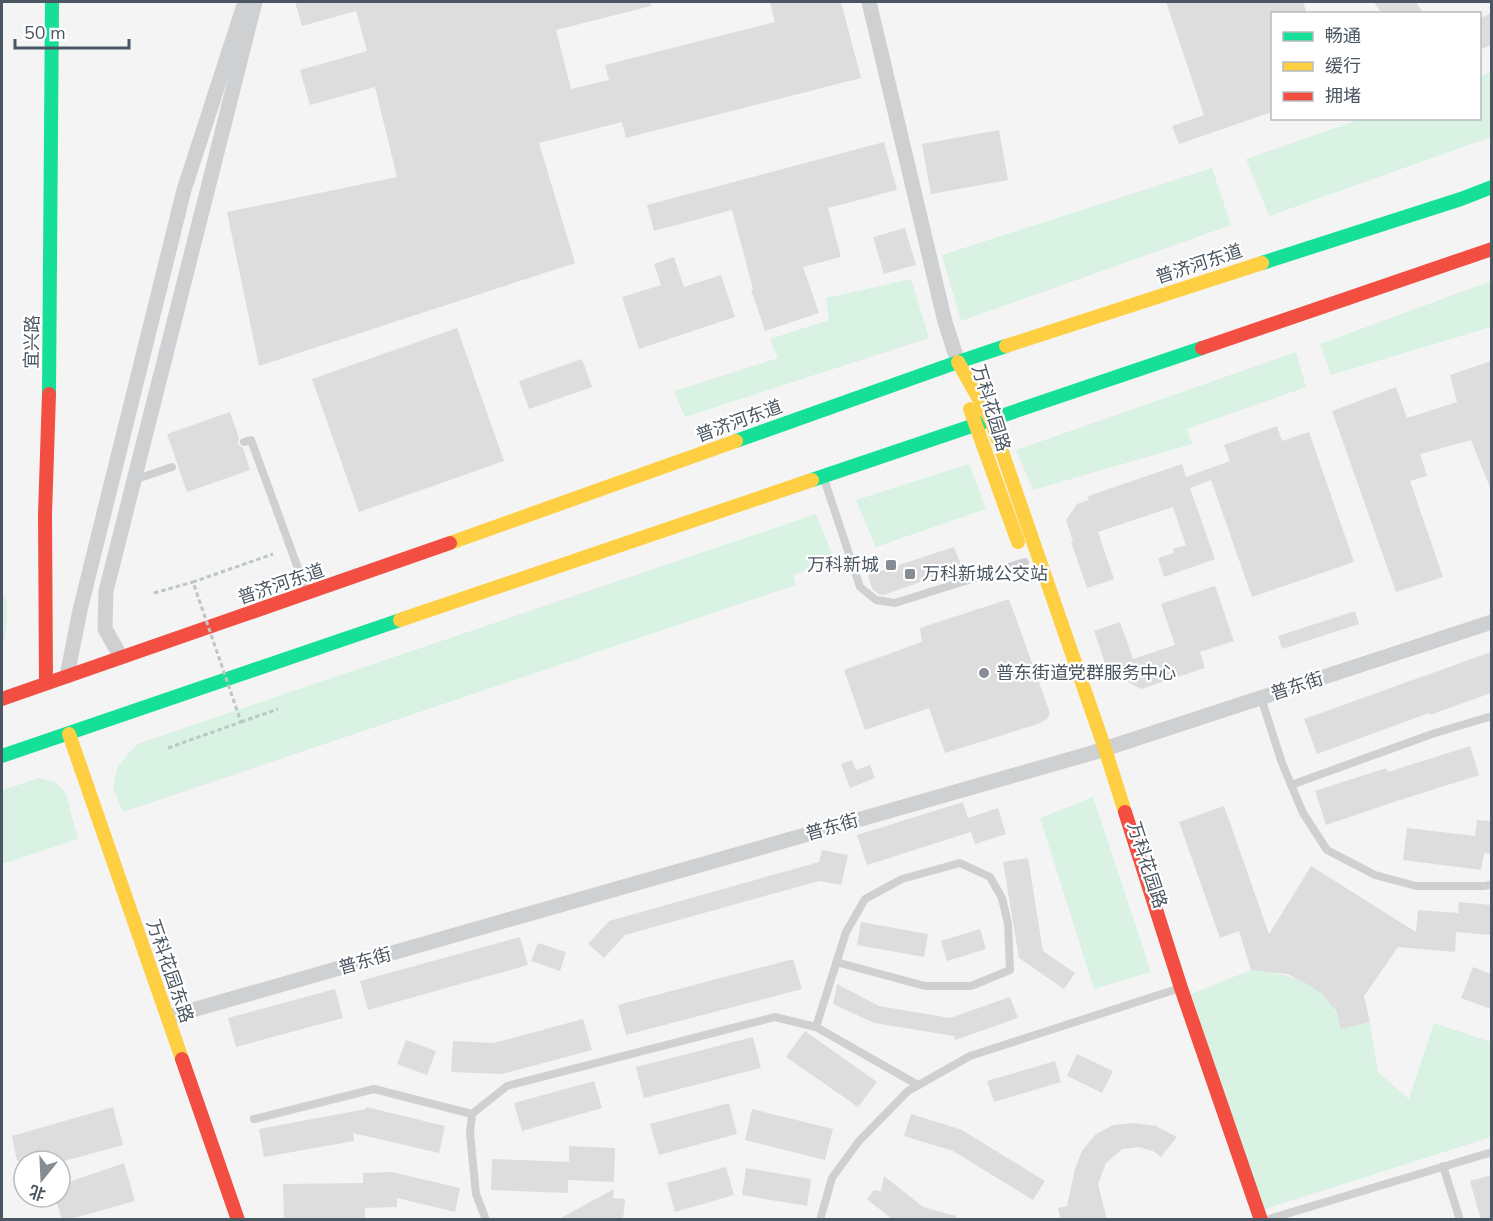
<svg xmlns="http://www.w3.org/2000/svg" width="1493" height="1221" font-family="'Nunito Sans','Noto Sans SC',sans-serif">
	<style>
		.green { fill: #d9f2e3 }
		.building { fill: #ddddde }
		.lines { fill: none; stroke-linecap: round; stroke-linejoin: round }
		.path { stroke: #bcc7c4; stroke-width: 3; stroke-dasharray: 4.5 3; stroke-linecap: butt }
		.lane { stroke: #ced0d2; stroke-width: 8 }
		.street { stroke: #ced0d2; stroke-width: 15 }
		.fast { stroke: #16e098; stroke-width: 14 }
		.slow { stroke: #ffcf43; stroke-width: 14 }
		.jam { stroke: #f24e42; stroke-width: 14 }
		.path-bridge { stroke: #bcc7c4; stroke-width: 3; stroke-dasharray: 4.5 3; stroke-linecap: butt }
		.poi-dot { fill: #868d94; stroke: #fff; stroke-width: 2 }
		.labels { text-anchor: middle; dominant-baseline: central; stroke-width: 4.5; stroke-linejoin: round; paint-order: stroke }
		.street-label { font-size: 18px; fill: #4a5661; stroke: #fff }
		.poi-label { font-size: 18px; fill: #4a5661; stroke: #fff; text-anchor: start }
	</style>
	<rect width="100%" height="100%" fill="#f4f4f4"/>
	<g class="green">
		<polygon points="1491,72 1491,137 1269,216 1246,159 1361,119 1480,118 1480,77"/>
		<polygon points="1212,168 1231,225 961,321 942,255"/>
		<polygon points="911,279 929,338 685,417 674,391 778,358 770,339 829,320 826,298"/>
		<polygon points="1491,281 1491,327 1331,375 1320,344"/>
		<polygon points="1296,352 1306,387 1187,429 1192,444 1033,490 1016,450"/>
		<polygon points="969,464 986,509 876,547 856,500"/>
		<polygon points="816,514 835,561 793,575 796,585 123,812 113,787 118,766 137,744"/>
		<path d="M6,596c1,18 2,34 -4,51v-50z"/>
		<polygon points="39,778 57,783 66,794 78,839 2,864 2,790"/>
		<polygon points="1093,797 1151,972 1094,989 1040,818"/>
		<path d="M1251,970c32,2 68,11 84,41 3,5 4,12 6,18l29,-7 8,50 31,27 25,-76 57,19v95l-229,73 -71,-216z"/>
	</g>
	<g class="building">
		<polygon points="295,2 651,2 651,6 556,30 571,89 609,80 605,65 775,22 770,2 841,2 861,78 626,138 622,122 539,143 575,263 259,366 227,212 397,177 375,87 310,105 300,70 367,51 356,11 302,26"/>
		<polygon points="1166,2 1303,2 1307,14 1272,14 1272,112 1179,144 1172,126 1204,115"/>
		<polygon points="1374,2 1416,2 1424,14 1382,14"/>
		<polygon points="1491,13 1491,45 1479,50 1479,19"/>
		<polygon points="999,130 1008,180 931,194 922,144"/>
		<polygon points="884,142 897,190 828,208 841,257 803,267 819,313 765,331 751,290 753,289 732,210 654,231 647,205"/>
		<polygon points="905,228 916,265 884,274 873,237"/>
		<polygon points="674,257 684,287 721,275 735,317 639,349 622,297 661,285 654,264"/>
		<polygon points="457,328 504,461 359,512 312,379"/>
		<polygon points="582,359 592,387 529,409 519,381"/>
		<polygon points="1491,361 1491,490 1471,440 1420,454 1427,476 1410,481 1443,577 1396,592 1332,411 1396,387 1407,418 1457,402 1450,375"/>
		<polygon points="230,412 239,438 238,444 243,448 250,470 187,492 167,434"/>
		<polygon points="1277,426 1282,441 1309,432 1354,562 1252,597 1211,480 1190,488 1215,559 1164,577 1158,558 1174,553 1173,549 1186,545 1173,507 1098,532 1114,579 1087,588 1071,542 1073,541 1066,520 1077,504 1089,500 1088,496 1182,464 1186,477 1230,461 1224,445"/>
		<polygon points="954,547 962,567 884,595 879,594 872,589 868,575"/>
		<polygon points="1215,586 1234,641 1200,652 1205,668 1141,689 1108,672 1094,631 1120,622 1133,659 1175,645 1161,604"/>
		<polygon points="1009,599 1050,713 1047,719 1038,724 945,753 929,708 865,730 844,670 922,642 920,628"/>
		<polygon points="1355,611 1359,624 1282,649 1278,636"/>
		<polygon points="1491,652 1491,693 1430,715 1429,713 1317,754 1304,719"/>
		<polygon points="1470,746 1479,775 1397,801 1326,825 1315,791 1386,768 1388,772"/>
		<polygon points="852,760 856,770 870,765 875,778 850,788 841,764"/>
		<polygon points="963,802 968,818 998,808 1006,834 975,844 971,832 867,865 857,835"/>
		<polygon points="1224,806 1269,934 1311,866 1416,932 1418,910 1458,913 1459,902 1491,905 1491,935 1456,932 1455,952 1398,947 1364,996 1370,1022 1341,1029 1336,1011 1322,994 1307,984 1287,974 1251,970 1239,931 1220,938 1179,822"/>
		<polygon points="1477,820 1491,821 1491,854 1484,853 1481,870 1403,860 1407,828 1475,836"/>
		<polygon points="822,850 848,855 841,885 819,881 625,935 604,958 588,944 609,921 819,862"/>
		<polygon points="1028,858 1043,951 1075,973 1064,989 1019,958 1003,862"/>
		<polygon points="861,922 928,934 924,957 857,945"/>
		<polygon points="980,929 986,949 947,961 941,941"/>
		<polygon points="520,937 528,965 368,1010 360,981"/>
		<polygon points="538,943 566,952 560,971 531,961"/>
		<polygon points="793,959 802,989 626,1035 618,1005"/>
		<polygon points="1473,967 1491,974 1491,1009 1461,998"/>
		<polygon points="837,984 879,1006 950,1018 1010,997 1018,1018 955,1040 954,1036 874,1023 833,1004"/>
		<polygon points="335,989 343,1018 236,1047 228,1018"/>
		<polygon points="583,1019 592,1050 502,1074 451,1072 453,1041 494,1043"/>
		<polygon points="805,1031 877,1082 858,1107 786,1057"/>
		<polygon points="753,1037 761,1068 644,1098 636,1067"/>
		<polygon points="406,1040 436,1051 427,1075 397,1064"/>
		<polygon points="1077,1054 1113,1071 1102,1093 1067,1076"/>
		<polygon points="1055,1061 1061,1082 994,1102 987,1081"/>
		<polygon points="594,1081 602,1108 522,1131 514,1103"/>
		<polygon points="729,1103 737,1134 659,1155 650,1124"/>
		<polygon points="113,1107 123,1145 64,1161 17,1161 12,1136"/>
		<polygon points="366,1107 445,1126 439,1153 353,1133 354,1141 264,1157 259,1129 366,1109"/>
		<polygon points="752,1109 833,1129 825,1160 745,1140"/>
		<polygon points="911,1114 962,1130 1045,1181 1033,1200 953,1151 904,1136"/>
		<polygon points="1134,1123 1156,1126 1177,1137 1161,1157 1153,1151 1139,1147 1122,1149 1106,1163 1098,1184 1107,1220 1061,1220 1058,1208 1067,1206 1075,1169 1082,1151 1096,1134 1113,1125"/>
		<polygon points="569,1146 615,1148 614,1182 568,1180 568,1193 491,1190 492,1159 569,1162"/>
		<polygon points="124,1163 135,1201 67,1220 62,1220 55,1197 60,1197 60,1185"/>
		<polygon points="726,1167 734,1195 675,1212 667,1183"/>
		<polygon points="746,1168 811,1179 807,1206 742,1195"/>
		<polygon points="392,1172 460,1188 455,1212 397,1198 397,1207 365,1208 365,1218 284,1220 283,1184 363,1183 363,1173"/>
		<polygon points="1491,1175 1491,1220 1481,1220 1470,1181"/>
		<polygon points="884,1176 923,1207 956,1216 956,1220 893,1220 867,1199 874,1190 881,1191"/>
		<polygon points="614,1189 613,1198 625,1199 623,1220 557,1220"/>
	</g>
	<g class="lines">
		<g class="path">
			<polyline points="154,593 193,582"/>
			<polyline points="241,722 278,709"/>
		</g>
		<g class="lane">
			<polyline points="244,442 251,440 306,590"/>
			<polyline points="824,479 860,587 876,600 895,603 1025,562"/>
			<polyline points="134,480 172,467"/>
			<polyline points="1261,698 1282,763 1303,813 1327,850 1375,875 1416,886 1485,886 1492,884"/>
			<polyline points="1291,785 1435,733 1492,716"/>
			<polyline points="816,1027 846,932 865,899 902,879 960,863 990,877 1002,898 1008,924 1010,970 971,986 925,986 836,962"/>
			<polyline points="254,1119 374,1089 472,1114"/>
			<polyline points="1443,1166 1460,1220"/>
			<polyline points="486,1220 476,1194 470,1133 472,1114 507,1086 775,1017 816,1027 918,1085"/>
			<polyline points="820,1220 832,1178 859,1141 908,1091 970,1056 1180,988"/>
			<polyline points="1266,1220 1492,1152"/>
		</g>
		<g class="street">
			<polyline points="869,2 945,322 958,362"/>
			<polyline points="121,657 105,629 106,591 255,2"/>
			<polyline points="67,676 80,610 184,190 245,2"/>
			<polyline points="168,1017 1092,753 1492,622"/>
		</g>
		<g class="fast">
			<polyline points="1262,263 1461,199 1492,187"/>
			<polyline points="49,394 52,2"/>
			<polyline points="736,441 958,362 1006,346"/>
			<polyline points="812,480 1202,348"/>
			<polyline points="2,756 400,620"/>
		</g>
		<g class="slow">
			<polyline points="1006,346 1262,263"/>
			<polyline points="958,362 991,420 1105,749 1125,812"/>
			<polyline points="970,409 1018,542"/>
			<polyline points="450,543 736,441"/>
			<polyline points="400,620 812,480"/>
			<polyline points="69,734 182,1059"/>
		</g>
		<g class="jam">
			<polyline points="1202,348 1492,249"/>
			<polyline points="46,683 45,514 49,394"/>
			<path d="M2,699c149,-53 299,-103 448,-156"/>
			<polyline points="1125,812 1181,988 1261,1220"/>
			<polyline points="182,1059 238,1220"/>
		</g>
		<polyline class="path-bridge" points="168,748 241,722 193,582 273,554"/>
	</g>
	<g class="poi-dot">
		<rect x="885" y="559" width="12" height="12" rx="3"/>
		<rect x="904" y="568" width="12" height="12" rx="3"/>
		<circle cx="984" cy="673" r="6"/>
	</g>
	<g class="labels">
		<g class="street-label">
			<text transform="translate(1199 264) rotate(-18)">普济河东道</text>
			<text transform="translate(32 342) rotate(-89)">宜兴路</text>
			<text transform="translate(991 408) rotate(73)">万科花园路</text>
			<text transform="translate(739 421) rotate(-20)">普济河东道</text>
			<text transform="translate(281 584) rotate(-19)">普济河东道</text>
			<text transform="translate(1297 686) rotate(-18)">普东街</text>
			<text transform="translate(832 827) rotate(-16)">普东街</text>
			<text transform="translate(1147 865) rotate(72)">万科花园路</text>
			<text transform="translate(365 961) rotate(-16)">普东街</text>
			<text transform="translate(170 971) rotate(71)">万科花园东路</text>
		</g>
		<g class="poi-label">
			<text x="879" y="565" text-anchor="end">万科新城</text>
			<text x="922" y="574">万科新城公交站</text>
			<text x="996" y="673">普东街道党群服务中心</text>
		</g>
	</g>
	<rect width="1493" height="1221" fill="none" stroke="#4a5661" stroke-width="6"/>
	<rect x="1271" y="12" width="210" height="108" fill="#ffffff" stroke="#b7bbc0" stroke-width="1.5"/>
	<rect x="1283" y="32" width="30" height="9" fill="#16e098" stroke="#b7bbc0" stroke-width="1.5"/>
	<text x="1325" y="42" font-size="18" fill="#4a5661">畅通</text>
	<rect x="1283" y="62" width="30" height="9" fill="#ffcf43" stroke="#b7bbc0" stroke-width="1.5"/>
	<text x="1325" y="72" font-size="18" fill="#4a5661">缓行</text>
	<rect x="1283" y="92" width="30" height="9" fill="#f24e42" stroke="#b7bbc0" stroke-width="1.5"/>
	<text x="1325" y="102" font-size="18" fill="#4a5661">拥堵</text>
	<g transform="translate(42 1179) rotate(198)"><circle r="28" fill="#ffffff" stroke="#b7bbc0" stroke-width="1.5"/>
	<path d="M0-4.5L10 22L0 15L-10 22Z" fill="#868d94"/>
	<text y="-9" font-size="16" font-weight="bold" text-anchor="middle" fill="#4a5661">北</text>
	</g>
	<path d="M15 39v9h114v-9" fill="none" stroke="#4a5661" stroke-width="3"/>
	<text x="24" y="39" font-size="18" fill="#4a5661" stroke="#ffffff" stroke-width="4.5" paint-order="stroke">50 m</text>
</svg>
